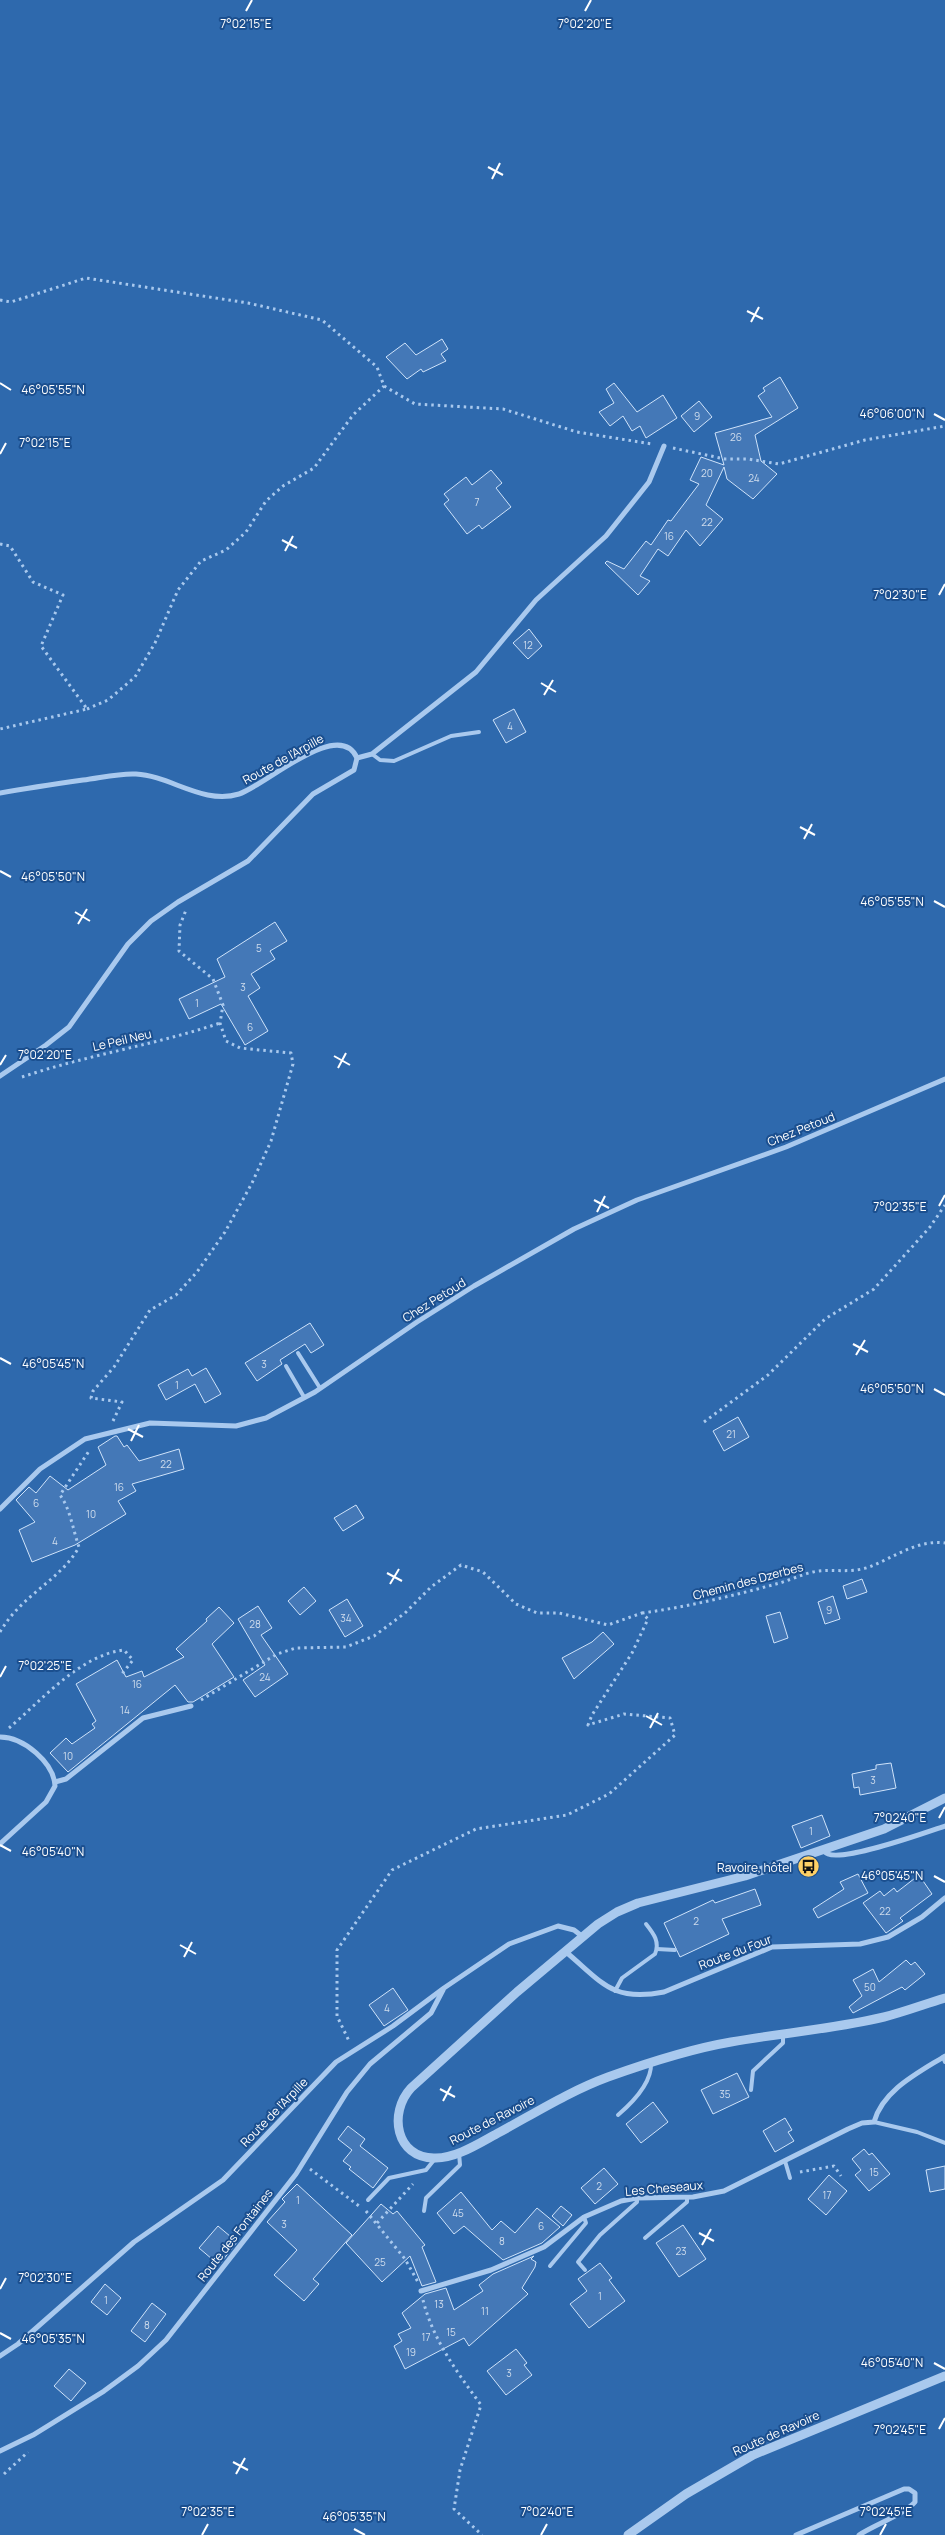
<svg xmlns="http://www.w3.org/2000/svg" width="945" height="2535" font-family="Manrope,sans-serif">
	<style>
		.green { fill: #2e69ad }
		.building { fill: #4478b7; stroke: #cfe3fa }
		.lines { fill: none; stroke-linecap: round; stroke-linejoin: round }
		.path { stroke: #a9c9ee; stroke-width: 3; stroke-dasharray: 2.5 4; stroke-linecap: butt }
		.service { stroke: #a9c9ee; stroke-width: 4 }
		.minor { stroke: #a9c9ee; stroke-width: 5 }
		.tertiary { stroke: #a9c9ee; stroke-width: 9 }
		.ticks { fill: none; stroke: #fff; stroke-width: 2 }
		.labels { text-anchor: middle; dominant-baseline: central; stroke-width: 4; stroke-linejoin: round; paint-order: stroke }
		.number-label { font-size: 10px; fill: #d0dded }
		.street-label { font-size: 12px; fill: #fff; stroke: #1b4f8f }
		.poi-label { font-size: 12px; fill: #fff; stroke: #1b4f8f; text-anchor: end }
		.ticks-label { font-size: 12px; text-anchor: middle; fill: #fff; stroke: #1b4f8f; stroke-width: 4; stroke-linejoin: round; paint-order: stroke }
	</style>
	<rect width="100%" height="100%" fill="#1b4f8f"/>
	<rect class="green" x="0" y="0" width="945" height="2535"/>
	<g class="building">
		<polygon points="442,339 448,349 441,354 446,361 423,372 421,369 407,379 386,357 405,343 416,355"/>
		<polygon points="780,377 798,408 755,435 761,461 777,474 753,499 727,479 724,467 706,505 723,519 700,546 686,530 668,556 658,549 640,576 650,581 638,595 605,563 607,561 624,569 646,541 651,545 668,520 671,521 699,484 690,480 701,457 724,465 715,433 772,417 758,396 765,391 763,388"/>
		<polygon points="614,383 637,412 663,395 677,418 646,438 640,426 632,431 623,416 610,426 599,412 614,403 606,389"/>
		<polygon points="699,401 712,417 694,432 681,416"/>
		<polygon points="491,470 502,483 496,488 511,507 482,529 479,525 467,534 444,504 449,500 444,494 466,477 472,485"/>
		<polygon points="529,629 542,646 528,659 513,643"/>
		<polygon points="514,709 526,732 506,743 493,720"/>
		<polygon points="275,922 287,941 270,951 275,959 251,974 260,988 248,996 268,1031 245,1045 221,1004 189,1019 179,999 225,977 217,959"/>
		<polygon points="310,1323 324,1345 311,1353 305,1344 280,1360 282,1364 257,1381 245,1363"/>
		<polygon points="206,1368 221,1394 205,1403 195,1384 166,1400 158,1385 188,1369 192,1376"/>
		<polygon points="738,1417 749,1437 724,1451 713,1431"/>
		<polygon points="115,1436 117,1436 124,1447 127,1445 139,1461 179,1449 184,1469 132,1484 136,1491 118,1501 126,1514 75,1545 32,1562 19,1530 35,1522 16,1500 29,1487 36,1493 50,1476 68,1490 106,1465 98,1447"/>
		<polygon points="356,1505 364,1518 343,1531 334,1518"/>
		<polygon points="862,1579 867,1592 847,1599 843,1586"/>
		<polygon points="304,1587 316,1601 300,1615 288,1601"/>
		<polygon points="833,1596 840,1619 825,1624 818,1602"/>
		<polygon points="347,1599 363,1626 345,1637 329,1610"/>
		<polygon points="258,1606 272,1628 261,1635 288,1674 255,1697 243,1680 265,1665 238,1619"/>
		<polygon points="219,1607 234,1623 212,1644 234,1677 193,1702 188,1702 175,1685 68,1772 50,1753 66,1738 72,1744 95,1728 92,1724 96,1721 76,1684 117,1660 126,1677 142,1671 144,1677 184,1657 176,1649 207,1621 206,1619"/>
		<polygon points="780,1612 788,1638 774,1643 766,1616"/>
		<polygon points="603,1632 614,1644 574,1679 562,1658 592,1642"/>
		<polygon points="891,1763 896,1788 860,1795 859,1787 854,1788 852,1774 876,1769 876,1765"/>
		<polygon points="822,1815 830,1836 801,1848 792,1826"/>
		<polygon points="858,1874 868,1893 818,1918 813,1909 844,1889 840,1882"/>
		<polygon points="919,1875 932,1894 900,1918 903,1921 886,1933 863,1903 880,1891 884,1896 894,1888 897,1892"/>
		<polygon points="755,1889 761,1905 722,1919 729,1934 680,1957 664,1923 713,1900 715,1903"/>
		<polygon points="906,1960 911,1965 915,1962 925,1974 905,1990 902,1987 853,2013 849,2007 862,1996 853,1980 873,1969 879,1982"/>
		<polygon points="393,1988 408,2010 384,2026 369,2005"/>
		<polygon points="737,2073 749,2097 713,2114 701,2090"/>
		<polygon points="653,2102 668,2122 641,2143 626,2124"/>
		<polygon points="785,2118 792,2130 788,2132 794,2141 775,2152 763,2131"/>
		<polygon points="348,2126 365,2139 360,2146 388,2168 373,2188 349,2169 351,2167 343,2161 352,2150 338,2139"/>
		<polygon points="864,2149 869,2155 872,2153 890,2174 869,2191 855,2175 861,2170 852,2159"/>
		<polygon points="945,2166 945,2189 930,2192 926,2170"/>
		<polygon points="604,2168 618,2184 595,2204 581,2188"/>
		<polygon points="829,2175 847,2191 826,2215 808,2199"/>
		<polygon points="297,2184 352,2235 313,2279 319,2284 304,2301 274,2275 297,2250 267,2222 285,2202 282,2199"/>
		<polygon points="461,2192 492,2230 501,2221 515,2233 537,2208 560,2227 542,2243 503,2260 464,2226 454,2234 437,2213"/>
		<polygon points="381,2204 393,2214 397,2211 425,2245 422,2247 436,2282 422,2286 410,2256 382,2282 346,2243"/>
		<polygon points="561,2206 572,2215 563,2226 552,2216"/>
		<polygon points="683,2225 706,2259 679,2277 656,2243"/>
		<polygon points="218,2226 237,2242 219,2265 199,2248"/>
		<polygon points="534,2256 531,2259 536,2262 535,2267 522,2288 528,2294 469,2346 464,2338 405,2369 394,2346 402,2341 398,2334 411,2328 402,2313 425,2294 446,2288 454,2310 483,2291 479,2285 493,2274"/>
		<polygon points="600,2263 612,2278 609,2280 625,2301 589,2328 570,2304 587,2291 578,2279"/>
		<polygon points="105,2284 121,2298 107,2315 91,2302"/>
		<polygon points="152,2303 166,2314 145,2342 131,2331"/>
		<polygon points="516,2349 527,2363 524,2365 532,2375 506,2395 487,2371"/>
		<polygon points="69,2369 86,2383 71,2401 54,2386"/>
	</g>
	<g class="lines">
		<g class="path">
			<polyline points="0,300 11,302 86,278 248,303 322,320 377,367 384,386 415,404 503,409 577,432 652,444"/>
			<polyline points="673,448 725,459 748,459 779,464 865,440 945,426"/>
			<polyline points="0,544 10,546 33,582 63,595 41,646 87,709 0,729"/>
			<polyline points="87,709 108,700 135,677 155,643 178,590 201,561 226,550 246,532 266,501 283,486 314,468 353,415 384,386"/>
			<path d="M22,1077c65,-22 133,-32 198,-54"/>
			<polyline points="113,1421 122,1402 91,1398 93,1391 114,1367 150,1310 176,1295 197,1272 225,1232 252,1183 271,1141 293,1064 291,1053 240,1048 226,1041 220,1023 223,1005 213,979 179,951 180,925 186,910"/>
			<polyline points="704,1422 768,1375 825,1319 874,1289 930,1227 945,1205"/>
			<path d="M642,1613c45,-6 90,-17 134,-29 12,-3 24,-9 37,-12 18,-4 37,2 56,-5 24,-9 49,-28 76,-24"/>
			<path d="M0,1632c22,-38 60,-51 79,-85 -6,-17 -9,-39 -19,-52l29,-44"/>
			<polyline points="201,1700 277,1654 296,1648 346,1647 374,1636 405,1613 431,1587 461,1565 483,1572 516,1604 537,1613 559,1613 608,1625 642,1613 648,1619 632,1653 592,1715 588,1725 624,1714 670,1718 675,1735 609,1794 567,1815 476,1829 392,1870 337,1950 337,2016 349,2041"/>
			<path d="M9,1728c33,-28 71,-73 115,-78l9,10 -12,15"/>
			<polyline points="310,2169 359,2206"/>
			<polyline points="800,2172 834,2166 841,2176"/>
			<polyline points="366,2211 405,2259 418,2282"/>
			<polyline points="377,2223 413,2184"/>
			<path d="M423,2300c10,40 34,72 58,105l-21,65 -6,39 28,26"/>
			<polyline points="4,2474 28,2452"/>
		</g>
		<g class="service">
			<polyline points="372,754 380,760 394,761 451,736 479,732"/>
			<polyline points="298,1353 320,1388"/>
			<polyline points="286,1366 304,1397"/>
			<polyline points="657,1949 675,1950"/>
			<path d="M615,1991l7,-13 33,-24c5,-12 -1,-20 -9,-30"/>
			<polyline points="943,2057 945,2062"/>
			<polyline points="751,2090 753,2071 783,2043 783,2034"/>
			<path d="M618,2115c14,-12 34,-32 33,-52"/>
			<polyline points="874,2122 917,2132 945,2143"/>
			<polyline points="785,2161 790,2178"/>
			<polyline points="368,2200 389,2178 426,2170 434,2160"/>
			<polyline points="424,2211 426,2198 460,2165 459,2153"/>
			<polyline points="645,2238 687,2202 687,2197"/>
			<polyline points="550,2266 586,2223 584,2217"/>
			<polyline points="585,2270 578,2262 600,2235 637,2202 637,2198"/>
		</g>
		<g class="minor">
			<polyline points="357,758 372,754 476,672 536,600 606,536 649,482 664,446"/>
			<path d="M0,793c28,-5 55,-9 83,-13 17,-2 36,-7 53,-6 35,2 67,31 103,20 26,-8 100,-77 118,-36l-3,12 -41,24 -65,67 -70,41 -27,19 -23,23 -59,83 -23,18 -46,31"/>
			<polyline points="0,1509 40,1469 85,1439 150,1423 236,1426 266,1418 315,1392 417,1322 474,1286 574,1229 637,1200 786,1147 945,1079"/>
			<path d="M0,1737c24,0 54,26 55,49l-9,16 -46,42"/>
			<polyline points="55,1782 66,1779 143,1718 191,1706"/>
			<path d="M822,1849c2,1 3,4 6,5 18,7 96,-21 117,-28"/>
			<path d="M566,1952c37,31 46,50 98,40l108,-45 88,-3 28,-7 34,-20 23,-19"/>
			<path d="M421,2291l70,-21 53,-23 40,-30 37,-16 16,-3 56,-1 31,-6 124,-62 14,-6 12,-1c9,-32 44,-49 71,-66"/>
			<polyline points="0,2356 18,2344 134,2242 223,2180 336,2062 393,2026 444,1988 509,1944 558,1926 574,1930 583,1937"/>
			<polyline points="0,2451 33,2435 104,2391 138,2366 166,2340 296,2174 347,2092 370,2064 431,2013 443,1990"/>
			<path d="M796,2535l108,-46h5l6,4v9c-10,12 -41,23 -56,33"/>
		</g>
		<g class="tertiary">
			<path d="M945,1798l-61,31 -139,47 -107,27 -21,9 -19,12 -81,68 -106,96c-23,25 -15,70 23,70 22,1 47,-16 66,-26 35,-19 70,-41 108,-55 39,-14 82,-28 123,-35 50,-9 103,-13 153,-25 20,-5 41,-13 61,-19"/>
			<polyline points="628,2535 686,2494 753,2455 945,2376"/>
		</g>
	</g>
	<path class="ticks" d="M246,11l6,-11M585,11l6,-11M488,167l15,8M492,179l8,-16M747,311l16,8M751,322l8,-15M0,383l11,7M934,414l11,6M0,454l6,-11M282,540l15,8M285,551l8,-15M939,595l6,-11M541,683l15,9M544,695l9,-15M800,827l15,8M804,839l8,-15M0,871l11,6M934,901l11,6M75,912l15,9M78,924l9,-15M334,1056l16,9M0,1065l6,-10M338,1068l8,-15M594,1200l15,8M939,1206l6,-11M597,1212l8,-16M853,1344l15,8M856,1355l9,-15M0,1358l11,6M934,1389l11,6M128,1429l15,8M131,1441l8,-16M387,1573l15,8M390,1584l9,-15M0,1677l6,-11M646,1716l16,9M650,1728l8,-15M939,1818l6,-11M0,1845l11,6M934,1876l11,6M180,1945l16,9M184,1957l8,-15M440,2089l15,8M443,2101l8,-15M699,2233l15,8M702,2245l9,-16M0,2289l6,-11M0,2333l11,6M934,2363l11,6M939,2429l6,-11M233,2462l15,8M236,2474l9,-16M354,2529l11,6M202,2535l6,-11M541,2535l6,-11M880,2535l6,-11"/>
	<defs>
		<symbol id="bus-disc" viewBox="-11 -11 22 22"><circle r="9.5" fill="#ffd166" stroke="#1b4f8f"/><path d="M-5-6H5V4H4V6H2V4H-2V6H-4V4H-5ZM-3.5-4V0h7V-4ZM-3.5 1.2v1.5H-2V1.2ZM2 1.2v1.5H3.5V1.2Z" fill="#111"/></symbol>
	</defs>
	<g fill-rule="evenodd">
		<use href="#bus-disc" x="796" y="1854" width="25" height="25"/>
	</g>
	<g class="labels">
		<g class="number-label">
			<text x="697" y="416">9</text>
			<text x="736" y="437">26</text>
			<text x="707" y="473">20</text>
			<text x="754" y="478">24</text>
			<text x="477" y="502">7</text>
			<text x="707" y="522">22</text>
			<text x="669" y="536">16</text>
			<text x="528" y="645">12</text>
			<text x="510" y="726">4</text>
			<text x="259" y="948">5</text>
			<text x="243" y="987">3</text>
			<text x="197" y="1003">1</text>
			<text x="250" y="1027">6</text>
			<text x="264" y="1364">3</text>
			<text x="177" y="1385">1</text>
			<text x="731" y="1434">21</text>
			<text x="166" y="1464">22</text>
			<text x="119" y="1487">16</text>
			<text x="36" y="1503">6</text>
			<text x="91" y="1514">10</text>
			<text x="55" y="1541">4</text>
			<text x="829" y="1610">9</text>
			<text x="346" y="1618">34</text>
			<text x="255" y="1624">28</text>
			<text x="265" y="1677">24</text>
			<text x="137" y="1684">16</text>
			<text x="125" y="1710">14</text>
			<text x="68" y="1756">10</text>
			<text x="873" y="1780">3</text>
			<text x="811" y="1831">1</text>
			<text x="885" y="1911">22</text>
			<text x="696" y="1921">2</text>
			<text x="870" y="1987">50</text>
			<text x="387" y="2008">4</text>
			<text x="725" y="2094">35</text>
			<text x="874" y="2172">15</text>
			<text x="599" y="2186">2</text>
			<text x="827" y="2195">17</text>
			<text x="298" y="2200">1</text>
			<text x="458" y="2213">45</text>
			<text x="284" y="2224">3</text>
			<text x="541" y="2226">6</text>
			<text x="502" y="2241">8</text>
			<text x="681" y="2251">23</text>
			<text x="380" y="2262">25</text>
			<text x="600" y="2296">1</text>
			<text x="106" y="2300">1</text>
			<text x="439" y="2304">13</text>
			<text x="485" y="2311">11</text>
			<text x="147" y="2325">8</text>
			<text x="451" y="2332">15</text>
			<text x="426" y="2337">17</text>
			<text x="411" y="2352">19</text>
			<text x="509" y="2373">3</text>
		</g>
		<g class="street-label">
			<text transform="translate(283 759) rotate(-29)">Route de l'Arpille</text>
			<text transform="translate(122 1040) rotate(-13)">Le Peil Neu</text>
			<text transform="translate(801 1129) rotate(-22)">Chez Petoud</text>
			<text transform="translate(434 1300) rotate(-32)">Chez Petoud</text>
			<text transform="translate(748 1581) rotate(-15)">Chemin des Dzerbes</text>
			<text transform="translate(735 1952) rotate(-21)">Route du Four</text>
			<text transform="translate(274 2112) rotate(-46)">Route de l'Arpille</text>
			<text transform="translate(492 2120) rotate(-27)">Route de Ravoire</text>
			<text transform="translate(664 2188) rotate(-5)">Les Cheseaux</text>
			<text transform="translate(235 2235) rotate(-52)">Route des Fontaines</text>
			<text transform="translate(776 2433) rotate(-24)">Route de Ravoire</text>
		</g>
		<g class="poi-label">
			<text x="792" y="1867">Ravoire, hôtel</text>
		</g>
	</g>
	<g class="ticks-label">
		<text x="246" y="28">7°02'15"E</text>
		<text x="585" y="28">7°02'20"E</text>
		<text x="53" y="394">46°05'55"N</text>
		<text x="892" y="418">46°06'00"N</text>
		<text x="45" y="447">7°02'15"E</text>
		<text x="900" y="599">7°02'30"E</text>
		<text x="53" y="881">46°05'50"N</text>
		<text x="892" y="906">46°05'55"N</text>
		<text x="45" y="1059">7°02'20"E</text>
		<text x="900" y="1211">7°02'35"E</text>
		<text x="53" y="1368">46°05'45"N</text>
		<text x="892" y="1393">46°05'50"N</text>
		<text x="45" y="1670">7°02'25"E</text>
		<text x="900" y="1822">7°02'40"E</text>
		<text x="53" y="1856">46°05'40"N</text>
		<text x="892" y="1880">46°05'45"N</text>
		<text x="45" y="2282">7°02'30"E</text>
		<text x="53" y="2343">46°05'35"N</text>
		<text x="892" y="2367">46°05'40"N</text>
		<text x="900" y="2434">7°02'45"E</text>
		<text x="208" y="2516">7°02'35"E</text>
		<text x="547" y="2516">7°02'40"E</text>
		<text x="886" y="2516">7°02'45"E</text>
		<text x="354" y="2521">46°05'35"N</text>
	</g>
</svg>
